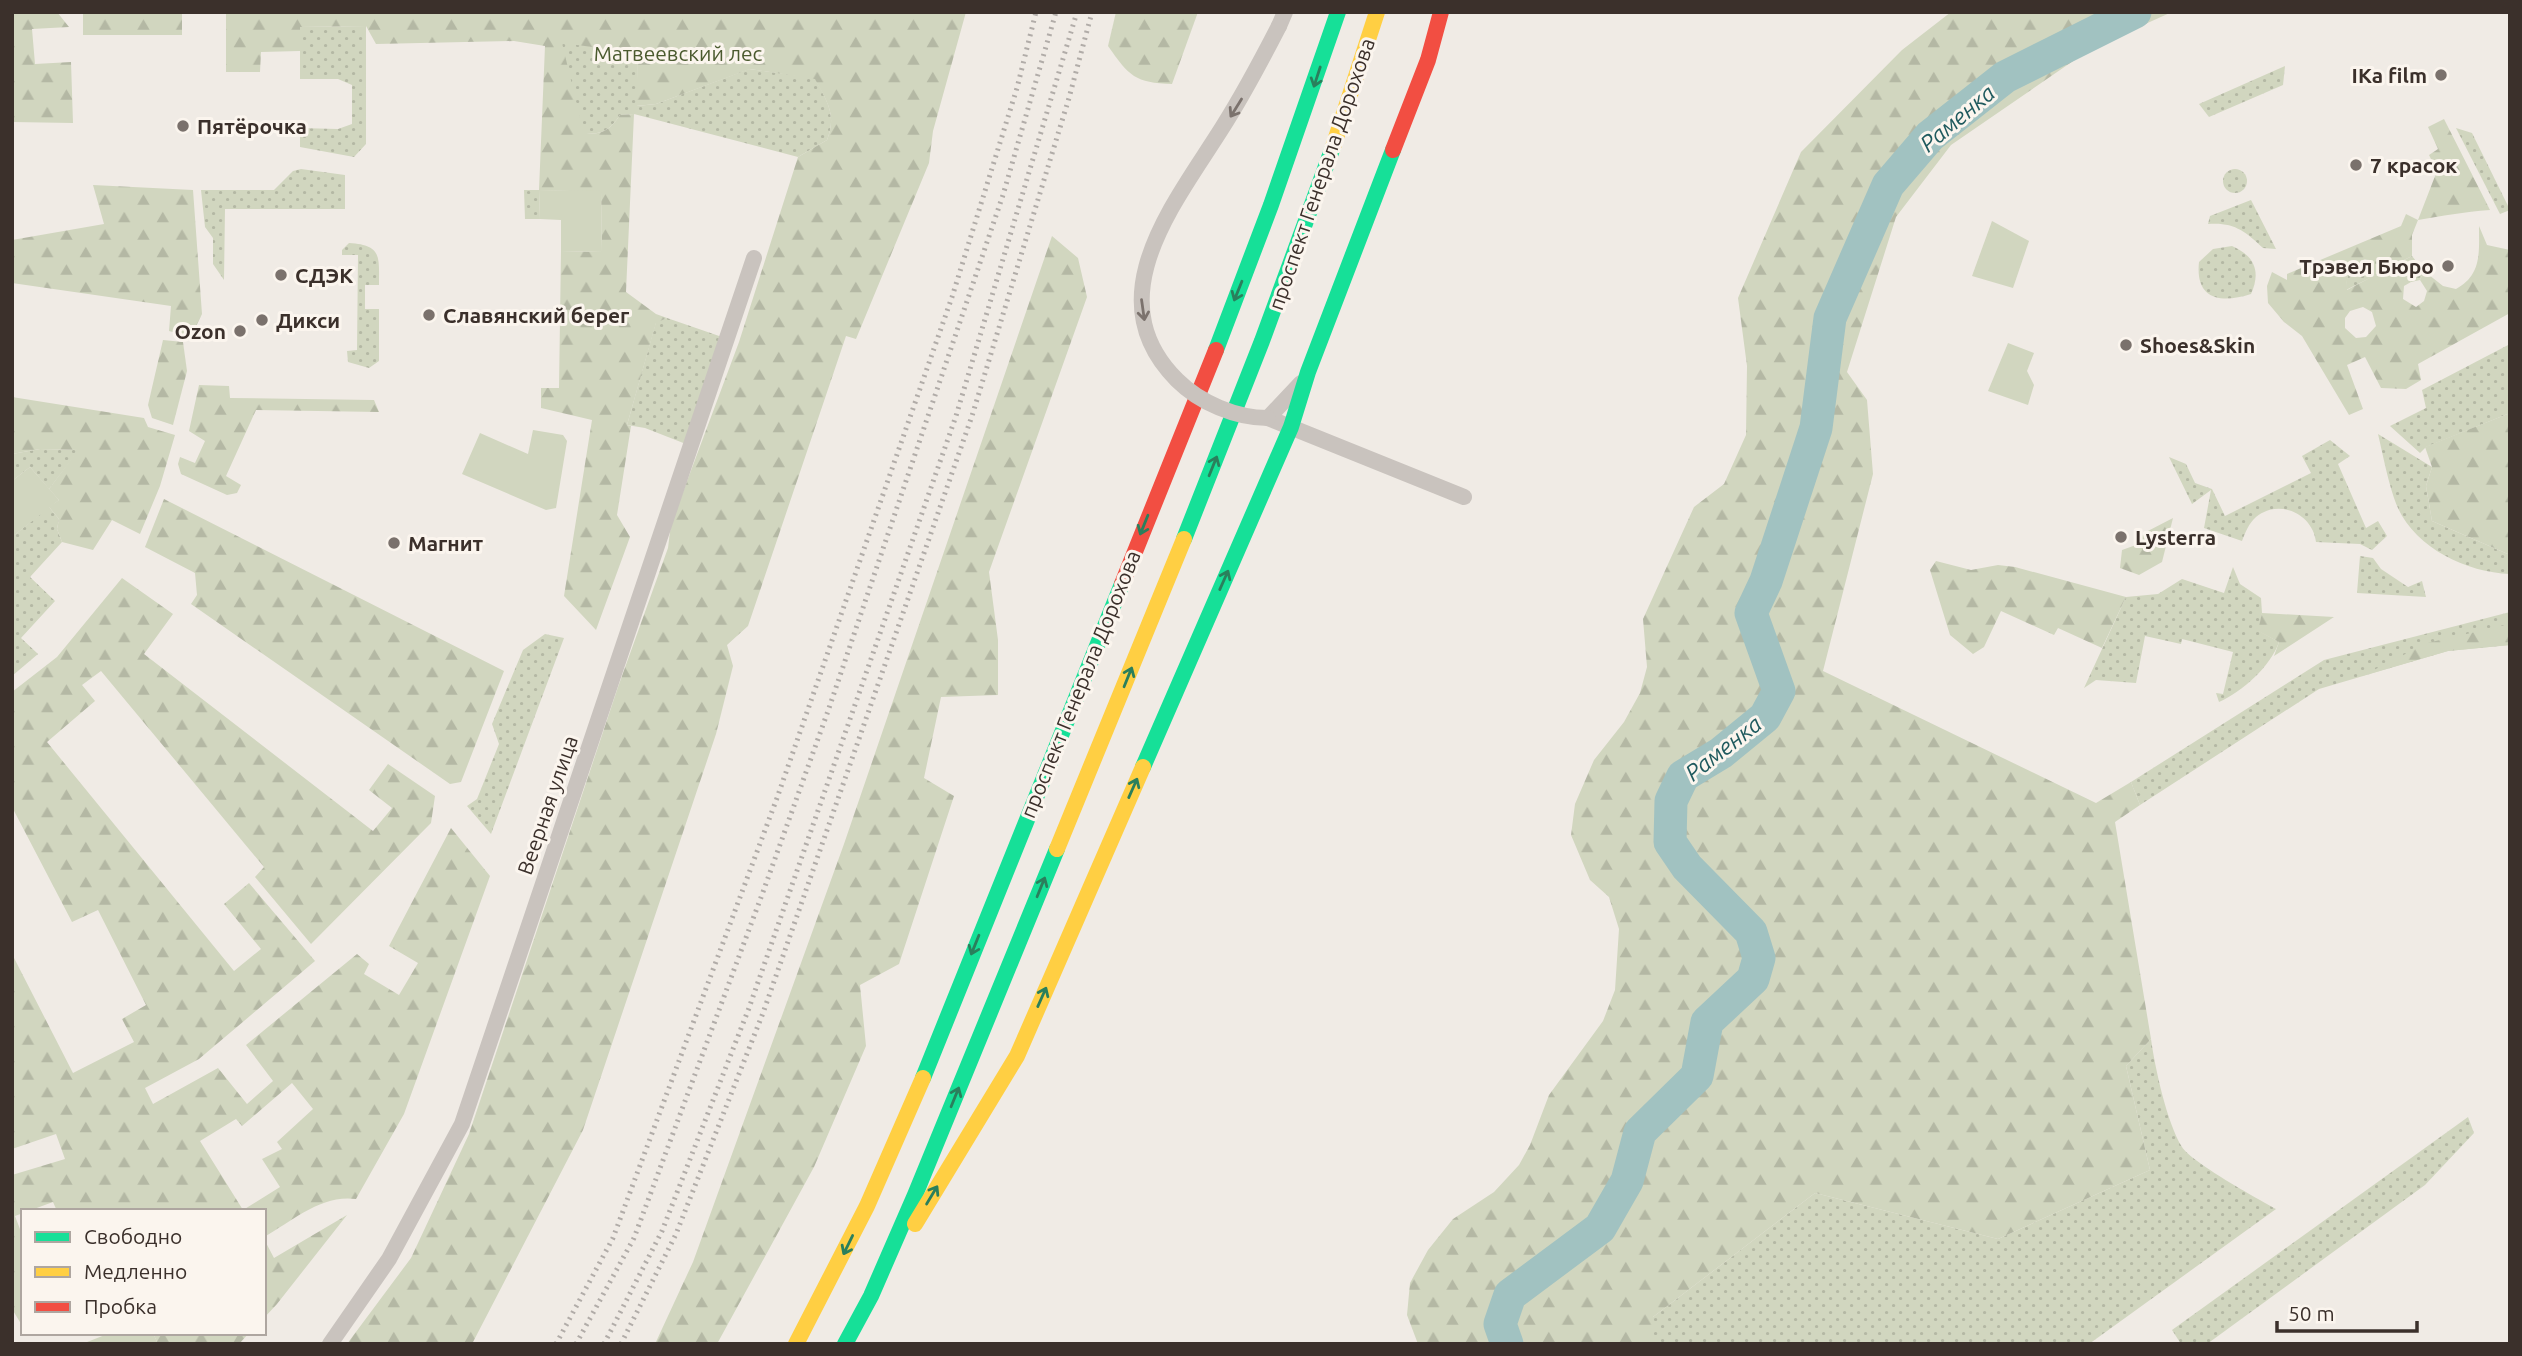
<svg xmlns="http://www.w3.org/2000/svg" width="2522" height="1356" font-family="Ubuntu,sans-serif">
	<style>
		.grass { fill: url(#grass-dots) }
		.forest { fill: url(#forest-firs); fill-rule: evenodd }
		.park { fill: #d1d6bf }
		.lines { fill: none; stroke-linecap: round; stroke-linejoin: round }
		.river { stroke: #a1c2c1; stroke-width: 33 }
		.street { stroke: #c9c3be; stroke-width: 16 }
		.fast { stroke: #16e098; stroke-width: 16 }
		.slow { stroke: #ffcf43; stroke-width: 16 }
		.jam { stroke: #f24e42; stroke-width: 16 }
		.rail { stroke: #b1aca8; stroke-width: 5; stroke-dasharray: 2 5; stroke-linecap: butt }
		.street-bridge { stroke: #c9c3be; stroke-width: 16 }
		.oneway { stroke: #2a7f5c }
		.oneway2 { stroke: #7b726d }
		.poi-dot { fill: #7a716c; stroke: #fbf5ee; stroke-width: 2.5 }
		.labels { text-anchor: middle; dominant-baseline: central; stroke-width: 6; stroke-linejoin: round; paint-order: stroke }
		.park-label { font-size: 21px; fill: #4a5a2e; stroke: #fbf5ee }
		.poi-label { font-size: 21px; font-weight: bold; fill: #3b302b; stroke: #fbf5ee; text-anchor: start }
		.street-label { font-size: 21px; fill: #3b302b; stroke: #fbf5ee }
		.water-label { font-size: 23px; font-style: italic; fill: #1f5a5e; stroke: #fbf5ee }
	</style>
	<defs>
		<pattern id="grass-dots" width="8" height="8" patternUnits="userSpaceOnUse" patternTransform="scale(1.75)"><rect width="8" height="8" fill="#d1d6bf"/><path d="M2 2h.1M6 6h.1" fill="none" stroke="#b4b8a4" stroke-width="1.8" stroke-linecap="round"/></pattern>
		<pattern id="forest-firs" width="22" height="20" patternUnits="userSpaceOnUse" patternTransform="scale(1.75)"><rect width="22" height="20" fill="#d1d6bf"/><path d="M5 1l3.5 6h-7zM16 11l3.5 6h-7z" fill="#b4b8a4"/></pattern>
	</defs>
	<rect width="100%" height="100%" fill="#f0ebe5"/>
	<g class="grass">
		<polygon points="366,26 366,144 354,157 300,147 300,128 338,129 352,124 352,85 338,79 300,79 300,27"/>
		<path d="M561,42l77,11 -1,53 19,-2 93,-35 66,9c12,24 22,36 12,62l-29,17 -164,-43 -14,1c-11,16 -17,19 -37,19z"/>
		<polygon points="2285,66 2283,85 2209,117 2199,104"/>
		<polygon points="2456,128 2472,133 2510,210 2500,214"/>
		<polygon points="301,169 345,175 345,209 225,209 224,280 213,264 213,238 205,227 201,190 274,190 293,171"/>
		<circle cx="2235" cy="181" r="12"/>
		<polygon points="524,190 539,190 540,219 525,219"/>
		<path d="M2251,200l25,49 -13,-1c-18,-17 -29,-26 -55,-24l2,-8z"/>
		<path d="M349,243c33,2 30,13 30,42h-14v24h14v52l-10,7 -21,-6 -1,-11 10,-1 1,-95h-16v-5z"/>
		<path d="M2232,246c23,10 29,26 19,48 -31,10 -56,5 -52,-32l14,-13z"/>
		<path d="M2412,256l12,15 -4,9 -9,2 -17,-16 -48,24c1,-31 14,-33 42,-30l6,5z"/>
		<polygon points="667,318 725,338 691,446 645,428 627,425 656,322"/>
		<polygon points="2510,344 2510,413 2426,447 2420,453 2390,426 2426,408 2422,390"/>
		<path d="M2378,434l54,33 -6,19 6,35 78,34v19c-47,-2 -101,-29 -116,-76 -7,-21 -11,-43 -16,-64z"/>
		<path d="M2330,440l20,16 -12,8 28,64 12,-7 9,15 -15,14 -12,-6 -44,-2c-3,-28 -37,-44 -60,-25 -7,6 -11,16 -14,24l-38,-13 7,-38 -19,14 -23,-47 17,7 9,19 17,6 13,27 86,-43 -9,-17z"/>
		<polygon points="40,449 79,450 49,489 30,467 12,481 12,454"/>
		<polygon points="49,507 59,519 57,529 62,542 30,577 55,601 21,638 38,654 12,676 12,537"/>
		<polygon points="2360,556 2373,558 2381,569 2408,587 2422,581 2426,597 2357,593"/>
		<path d="M2233,567l7,17 21,14 1,15 -3,18 20,11c-8,24 -37,50 -60,60l-3,-9 7,1 10,-42 -51,-13 -1,5 -36,-8 -9,47 -40,-3 -12,8 42,-91 32,-3 24,-15 42,14z"/>
		<polygon points="2510,612 2510,645 2448,651 2319,689 2140,805 2131,782 2324,660"/>
		<polygon points="545,634 564,638 491,834 467,806 477,799 499,744 492,724 523,650"/>
		<path d="M2151,1039c4,29 16,84 31,108 9,15 76,52 94,62l-187,135h-436v-27l162,-124 183,46 152,-69 -24,-104z"/>
		<polygon points="2468,1117 2474,1133 2425,1185 2207,1344 2181,1344 2172,1330"/>
	</g>
	<g class="forest">
		<polygon points="12,12 57,12 69,27 32,29 35,64 71,62 73,123 12,122"/>
		<rect x="83" y="12" width="99" height="23"/>
		<path d="M226,12h740l-33,119 -4,32 -73,176 -10,-3 -98,290 -21,19 6,21 -17,68 -133,396 -111,214h-125l64,-86 58,-124 149,-447 50,-139 3,-24 68,-182 59,-185 29,-17c10,-26 0,-38 -12,-61l-65,-10 -94,35 -20,2 2,-53 -76,-10 22,91c19,0 25,-3 36,-19l14,-1 -8,178 30,22 11,4 -11,5 -29,102 4,1 -14,89 13,22 -34,93 -32,-34 28,-176 -51,-12v-20h18l2,-137 41,1 -1,-60 -62,-2 6,-144 -31,-5 -138,3 -10,-18 -66,1v24l-39,1 -1,20h-34z"/>
		<path d="M1116,12h82l-26,72c-37,-1 -43,-8 -64,-38z"/>
		<polygon points="1951,12 2172,12 2092,48 1951,145 1896,217 1847,372 1867,400 1873,474 1823,671 2096,803 2131,782 2140,805 2115,822 2151,1039 2126,1066 2150,1170 1998,1239 1815,1193 1653,1317 1653,1344 1418,1344 1407,1315 1410,1283 1428,1250 1453,1219 1494,1192 1519,1165 1530,1145 1549,1095 1603,1021 1615,990 1619,929 1609,897 1590,880 1571,835 1575,804 1594,760 1624,722 1640,693 1647,667 1643,619 1694,507 1724,484 1746,435 1747,366 1738,298 1801,152 1902,50"/>
		<path d="M2444,119l46,91c-26,2 -48,6 -72,10l-6,15v21l-18,9 17,17 -7,4 -1,13 13,8 8,-6 3,-10 -7,-11 4,-9 19,15 13,3c26,-14 23,-37 23,-63l8,19 23,5v63l-92,51 3,16 -15,9 -25,-1 -16,-31 -18,8 16,44 -14,6 -47,-79 -18,-14 -16,-19 -1,-17 5,-14 15,8v-6l114,-48 5,-12 12,6 19,-49 -8,-16 9,-6 -10,-22zM2365,259l23,1 6,5 -47,25c-1,-17 3,-24 18,-31zM2363,307l9,5 4,14 -10,11 -10,1 -11,-10v-10l5,-7z"/>
		<polygon points="93,185 193,190 202,314 191,337 169,331 171,306 12,283 12,240 104,224"/>
		<polygon points="1052,236 1078,258 1087,297 989,572 998,640 998,695 941,697 924,778 954,796 899,964 860,985 866,1046 814,1167 717,1344 655,1344 693,1262 844,844"/>
		<polygon points="163,340 183,342 187,371 173,425 152,418 148,405"/>
		<polygon points="199,385 229,386 230,398 374,400 379,412 256,410 226,476 241,485 237,493 227,495 181,474 178,464 180,457 195,463 205,441 189,431"/>
		<polygon points="12,397 144,418 148,427 175,435 160,486 140,534 112,520 93,550 62,542 57,529 59,519 49,507 59,500 49,489 78,450 40,449 12,454"/>
		<polygon points="2510,413 2510,555 2432,521 2426,486 2432,467 2425,447"/>
		<polygon points="164,499 504,671 461,782 450,784 191,604 197,595 195,573 145,547"/>
		<polygon points="2173,518 2162,562 2139,575 2120,568 2122,550 2136,545 2144,533"/>
		<polygon points="1936,561 1971,570 1998,565 2015,567 2126,597 2102,648 2058,628 2054,635 2001,611 1984,647 1973,654 1950,635 1930,570"/>
		<path d="M122,578l51,36 -29,40 229,177 19,-23 -23,-18 19,-26 47,32 -4,27 -120,121 -56,-67 9,-10 -163,-196 -19,14 13,16 -48,41 187,229 27,-22 -37,-45 25,-21 66,78 -116,98 -54,29 8,16 65,-36 29,36 26,-23 -27,-36 111,-91 12,10 -5,10 35,21 19,-32 -29,-17 62,-118 39,48 -86,238 -48,85c-34,-5 -64,22 -92,38v-26h-207l-4,-9 -38,14 8,21v90l-11,-18v-134l53,-16 -9,-25 -44,15v-195l61,119 61,-31 -12,-23 24,-14 -48,-95 -26,12 -60,-115v-115l45,-35zM292,1083l21,26 -36,33 5,7 -20,10 18,28 -37,23 -43,-69 36,-22 6,7z"/>
		<polygon points="2262,613 2334,617 2274,656 2279,642 2258,631"/>
		<polygon points="2510,624 2510,645 2448,651 2362,676 2427,643"/>
		<polygon points="347,1215 277,1304 264,1318 264,1239 274,1258"/>
		<polygon points="153,1333 249,1333 239,1344 158,1344"/>
	</g>
	<g class="park">
		<polygon points="539,190 601,191 602,252 561,251 561,220 540,219"/>
		<polygon points="1992,221 2029,241 2013,288 1972,276"/>
		<polygon points="2008,343 2034,353 2027,371 2034,385 2028,405 1988,391"/>
		<polygon points="533,430 563,435 567,441 556,508 546,510 462,474 480,433 528,454"/>
		<polygon points="30,467 59,500 12,537 12,481"/>
		<polygon points="110,1333 153,1333 158,1344 82,1344"/>
	</g>
	<g class="lines">
		<polyline class="river" points="1507,1344 1500,1324 1510,1295 1600,1228 1627,1181 1640,1132 1697,1076 1707,1022 1753,979 1759,958 1751,932 1687,867 1670,842 1671,801 1683,776 1721,753 1765,717 1779,691 1751,613 1766,581 1816,428 1830,318 1888,185 1930,136 2005,77 2135,12"/>
		<g class="street">
			<polyline points="1279,26 1285,12"/>
			<polyline points="1301,383 1268,418 1464,497"/>
			<polyline points="330,1344 389,1259 462,1124 754,258"/>
		</g>
		<g class="fast">
			<polyline points="1216,350 1271,205 1338,12"/>
			<polyline points="1184,539 1262,341 1333,147"/>
			<polyline points="1143,767 1291,427 1308,372 1393,150"/>
			<polyline points="923,1078 1122,584"/>
			<polyline points="845,1344 871,1296 915,1195 1057,849"/>
		</g>
		<g class="slow">
			<polyline points="1333,147 1377,12"/>
			<polyline points="1057,849 1184,539"/>
			<polyline points="915,1224 1017,1056 1143,767"/>
			<polyline points="796,1344 867,1206 923,1078"/>
		</g>
		<g class="jam">
			<polyline points="1393,150 1428,60 1441,12"/>
			<polyline points="1122,584 1216,350"/>
		</g>
		<g class="rail">
			<polyline points="556,1344 613,1238 777,798 952,297 1017,88 1036,12"/>
			<polyline points="576,1344 634,1238 763,892 828,711 1003,195 1056,12"/>
			<polyline points="604,1344 662,1231 749,1008 956,416 1077,12"/>
			<polyline points="621,1344 676,1234 763,1013 972,416 1069,98 1092,12"/>
		</g>
		<path class="street-bridge" d="M1268,418c-32,0 -68,-15 -91,-38 -82,-82 -2,-177 45,-252 21,-33 39,-67 57,-102"/>
	</g>
	<defs><path id="oneway-shaft" d="M-6 0H5M1.5-3L5.5 0L1.5 3" fill="none" stroke-width="1.6" stroke-linecap="round" stroke-linejoin="round" transform="scale(1.75)"/></defs>
	<g class="oneway">
		<use href="#oneway-shaft" transform="translate(1317 77) rotate(108)"/>
		<use href="#oneway-shaft" transform="translate(1238 291) rotate(112)"/>
		<use href="#oneway-shaft" transform="translate(1213 466) rotate(-68)"/>
		<use href="#oneway-shaft" transform="translate(1144 525) rotate(112)"/>
		<use href="#oneway-shaft" transform="translate(1224 580) rotate(-66)"/>
		<use href="#oneway-shaft" transform="translate(1128 677) rotate(-68)"/>
		<use href="#oneway-shaft" transform="translate(1133 788) rotate(-66)"/>
		<use href="#oneway-shaft" transform="translate(1041 887) rotate(-68)"/>
		<use href="#oneway-shaft" transform="translate(975 945) rotate(112)"/>
		<use href="#oneway-shaft" transform="translate(1042 997) rotate(-66)"/>
		<use href="#oneway-shaft" transform="translate(955 1097) rotate(-68)"/>
		<use href="#oneway-shaft" transform="translate(932 1195) rotate(-59)"/>
		<use href="#oneway-shaft" transform="translate(848 1245) rotate(116)"/>
	</g>
	<g class="oneway2">
		<use href="#oneway-shaft" transform="translate(1236 108) rotate(122)"/>
		<use href="#oneway-shaft" transform="translate(1143 310) rotate(82)"/>
	</g>
	<g class="poi-dot">
		<circle cx="2441" cy="75" r="7"/>
		<circle cx="183" cy="126" r="7"/>
		<circle cx="2356" cy="165" r="7"/>
		<circle cx="2448" cy="266" r="7"/>
		<circle cx="281" cy="275" r="7"/>
		<circle cx="429" cy="315" r="7"/>
		<circle cx="262" cy="320" r="7"/>
		<circle cx="240" cy="331" r="7"/>
		<circle cx="2126" cy="345" r="7"/>
		<circle cx="2121" cy="537" r="7"/>
		<circle cx="394" cy="543" r="7"/>
	</g>
	<g class="labels">
		<g class="park-label">
			<text x="678" y="53">Матвеевский лес</text>
		</g>
		<g class="poi-label">
			<text x="2427" y="75" text-anchor="end">IKa film</text>
			<text x="197" y="126">Пятёрочка</text>
			<text x="2370" y="165">7 красок</text>
			<text x="2434" y="266" text-anchor="end">Трэвел Бюро</text>
			<text x="295" y="275">СДЭК</text>
			<text x="443" y="315">Славянский берег</text>
			<text x="276" y="320">Дикси</text>
			<text x="226" y="331" text-anchor="end">Ozon</text>
			<text x="2140" y="345">Shoes&amp;Skin</text>
			<text x="2135" y="537">Lysterra</text>
			<text x="408" y="543">Магнит</text>
		</g>
		<g class="street-label">
			<text transform="translate(1321 174) rotate(-71)">проспект Генерала Дорохова</text>
			<text transform="translate(1080 684) rotate(-68)">проспект Генерала Дорохова</text>
			<text transform="translate(547 805) rotate(-71)">Веерная улица</text>
		</g>
		<g class="water-label">
			<text transform="translate(1957 118) rotate(-40)">Раменка</text>
			<text transform="translate(1723 748) rotate(-38)">Раменка</text>
		</g>
	</g>
	<rect width="2522" height="1356" fill="none" stroke="#3b302b" stroke-width="28"/>
	<rect x="21" y="1209" width="245" height="126" fill="#fbf5ee" stroke="#aea6a0" stroke-width="2"/>
	<rect x="35" y="1232" width="35" height="10" fill="#16e098" stroke="#aea6a0" stroke-width="2"/>
	<text x="84" y="1244" font-size="21" fill="#3b302b">Свободно</text>
	<rect x="35" y="1267" width="35" height="10" fill="#ffcf43" stroke="#aea6a0" stroke-width="2"/>
	<text x="84" y="1279" font-size="21" fill="#3b302b">Медленно</text>
	<rect x="35" y="1302" width="35" height="10" fill="#f24e42" stroke="#aea6a0" stroke-width="2"/>
	<text x="84" y="1314" font-size="21" fill="#3b302b">Пробка</text>
	<path d="M2277 1321v10h140v-10" fill="none" stroke="#3b302b" stroke-width="3.5"/>
	<text x="2288" y="1321" font-size="21" fill="#3b302b" stroke="#fbf5ee" stroke-width="5" paint-order="stroke">50 m</text>
</svg>
